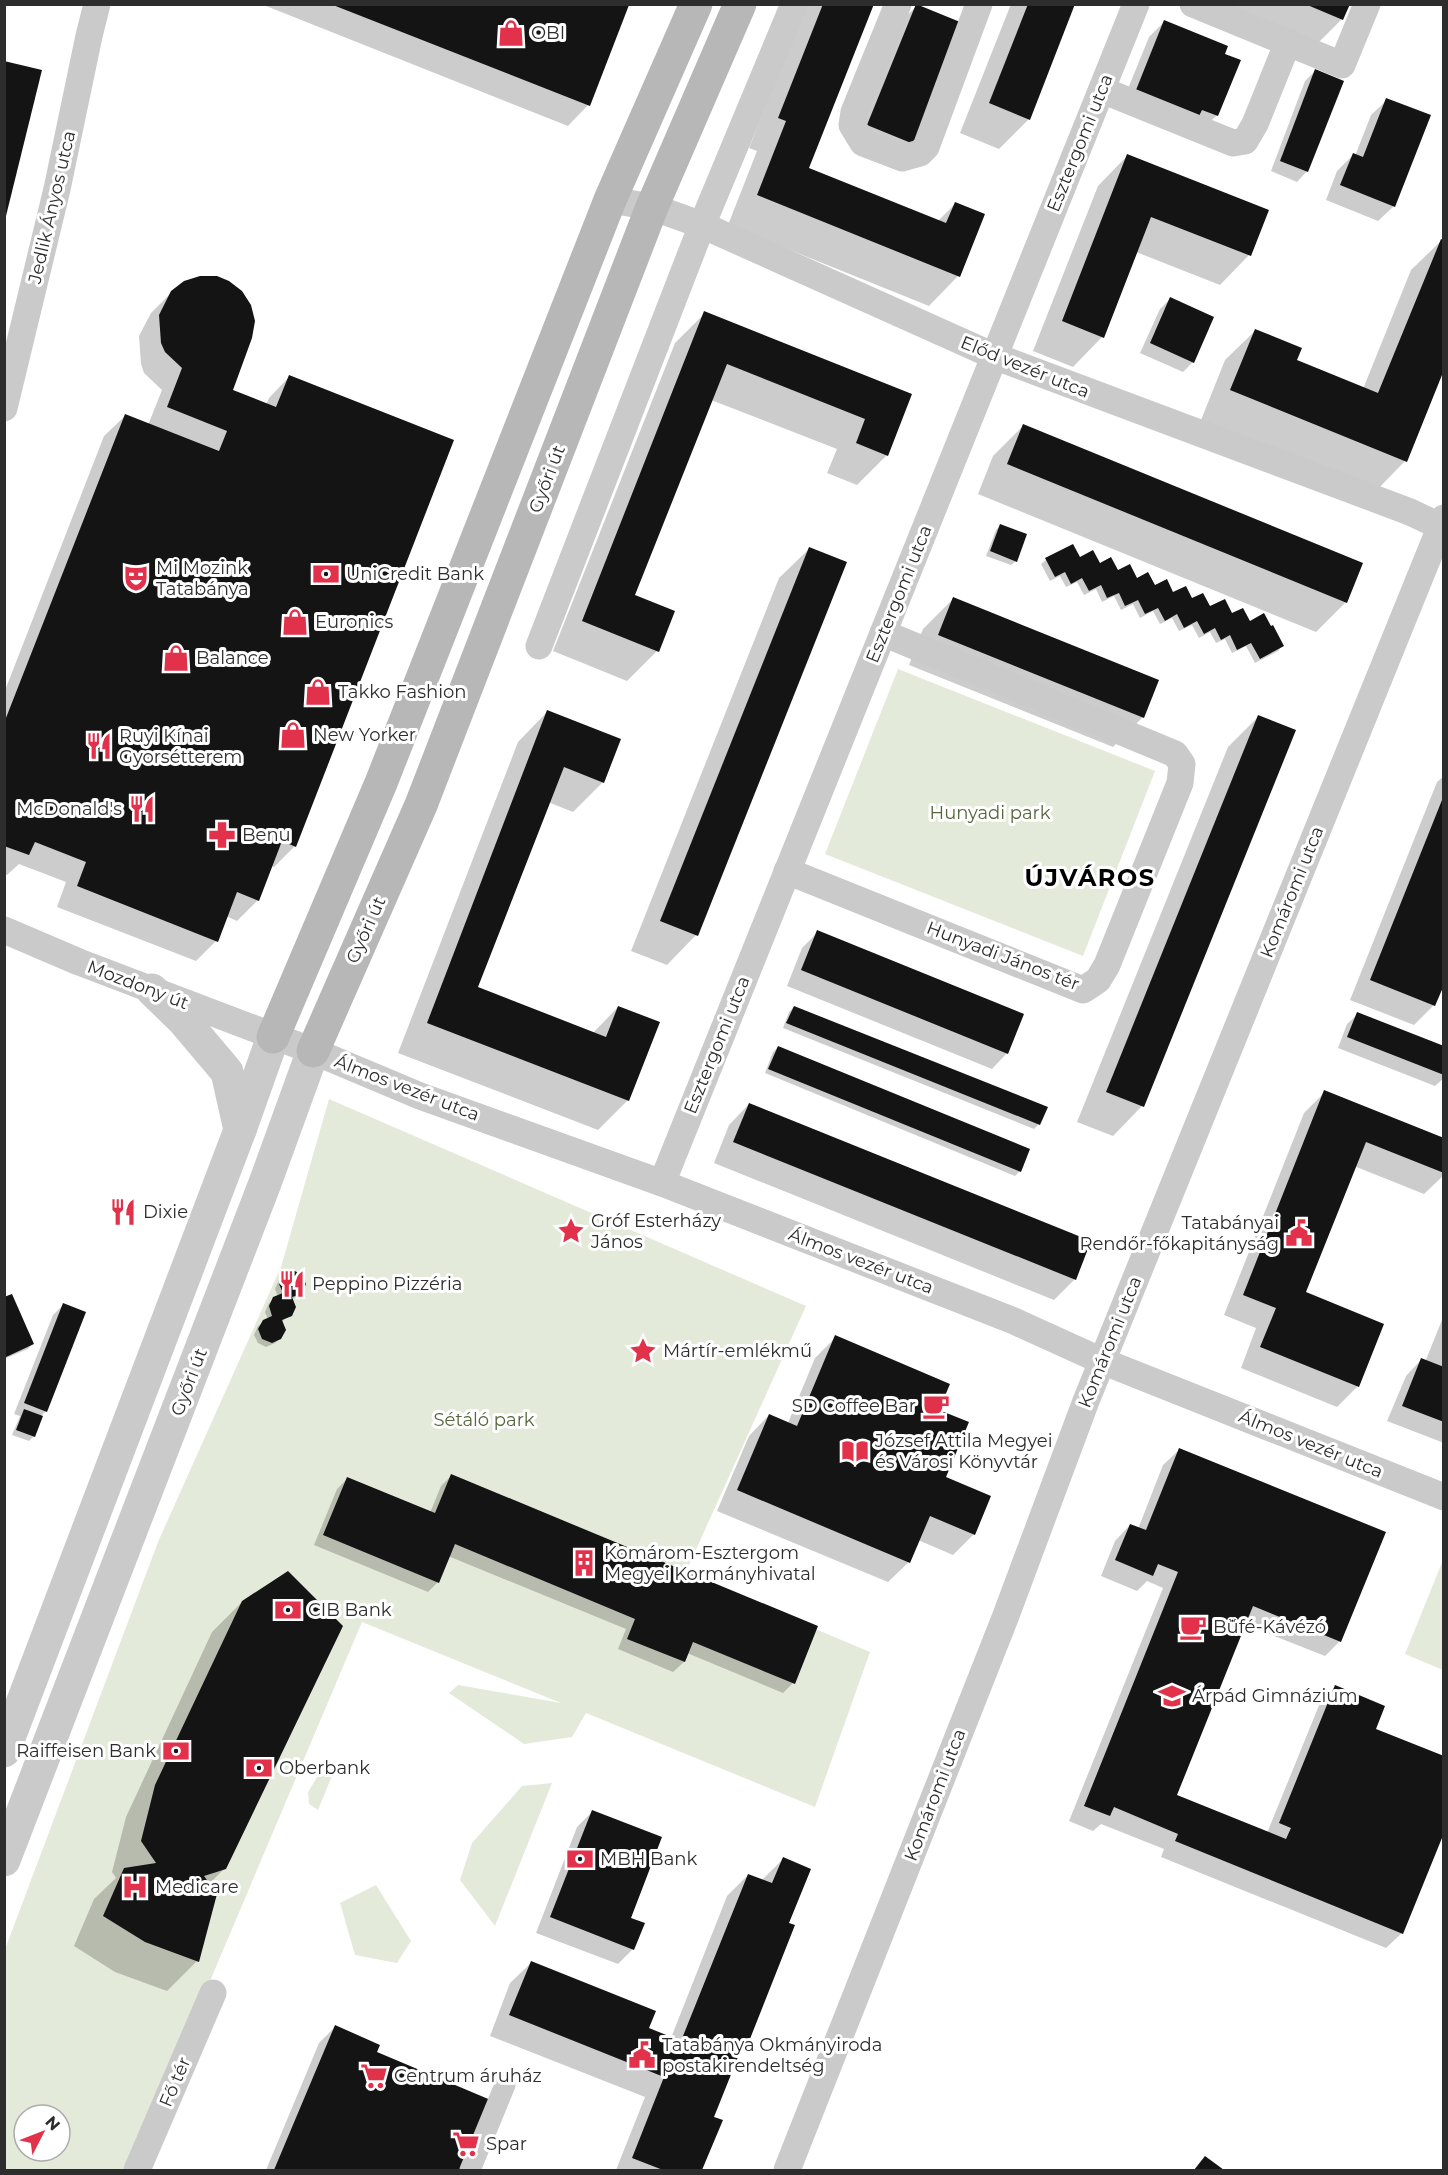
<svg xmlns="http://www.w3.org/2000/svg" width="1448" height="2175" font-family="Montserrat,sans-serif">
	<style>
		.green { fill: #e4eada; fill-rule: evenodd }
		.shadow { fill: #0003 }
		.building { fill: #141414 }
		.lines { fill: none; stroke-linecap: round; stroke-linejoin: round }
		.pedestrian { stroke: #cacaca; stroke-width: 21 }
		.minor { stroke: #cacaca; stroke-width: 27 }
		.tertiary { stroke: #cacaca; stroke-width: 33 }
		.secondary { stroke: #b7b7b7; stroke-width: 33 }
		.labels { text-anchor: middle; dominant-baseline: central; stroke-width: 6; stroke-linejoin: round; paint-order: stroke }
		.poi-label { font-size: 18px; fill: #2d2d2d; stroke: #fff; text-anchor: start }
		.street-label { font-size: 18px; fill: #2d2d2d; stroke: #fff }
		.park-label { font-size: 18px; fill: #53673b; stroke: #fff }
		.district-label { font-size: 24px; font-weight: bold; letter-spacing: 1.5px; fill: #000; stroke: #fff }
	</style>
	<rect width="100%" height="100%" fill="#fff"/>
	<g class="green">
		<polygon points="898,669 1155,771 1083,956 825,854"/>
		<path d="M329,1099l477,207 -121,268 185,78 -55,155 -229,-94 -14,24 -48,7 -75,-51 9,-8 103,18 -199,-81 -232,548h-125l-1,-218 154,-410 123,-275zM24,2115h36v36h-36z"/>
		<polygon points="1443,1560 1443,1670 1405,1654"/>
		<polygon points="324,1766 334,1771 318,1810 309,1804 308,1792"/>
		<polygon points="552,1783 495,1926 460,1880 472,1843 522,1786"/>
		<polygon points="376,1885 411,1941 397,1963 355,1955 340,1903"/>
	</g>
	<g class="shadow">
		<polygon points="261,4 628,4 588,105 568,126"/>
		<polygon points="806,4 873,4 807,169 938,221 955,204 958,276 929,306 728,225 757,151 749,148"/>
		<polygon points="1011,4 1074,4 1029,119 999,149 960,133"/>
		<polygon points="1201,4 1348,4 1342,19 1312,49"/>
		<polygon points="917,6 914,144 899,159 853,141 901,21"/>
		<polygon points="1165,21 1223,54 1217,115 1202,130 1121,106 1149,37"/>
		<polygon points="1315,71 1307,171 1297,182 1271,171 1305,81"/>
		<polygon points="1387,100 1394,206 1378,221 1326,200 1337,171 1353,155 1355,156 1371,115"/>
		<polygon points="1127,156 1249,255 1220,285 1136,252 1102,337 1073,367 1033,351 1098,186"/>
		<polygon points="1441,241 1405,461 1376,491 1201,420 1225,360 1255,331 1295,361 1363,389 1411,270"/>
		<polygon points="172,292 231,391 266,405 269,398 289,377 295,846 274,867 271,866 258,900 237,921 226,916 216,941 196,961 57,907 66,882 19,864 7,875 4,874 4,693 104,436 125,416 148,425 162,390 144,373 141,364 139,336 151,313"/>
		<polygon points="1170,299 1193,362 1183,372 1140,353 1160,309"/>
		<polygon points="705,313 910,395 887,455 857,485 827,473 837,449 711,400 634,596 657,651 627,681 553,651 675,343"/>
		<polygon points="1023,426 1346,602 1316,632 978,494 993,456"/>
		<polygon points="1001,525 1016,561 1011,565 986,556 996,530"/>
		<polygon points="809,549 845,563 696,935 667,965 631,951 779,578"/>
		<polygon points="1079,559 1099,565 1249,623 1282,646 1278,651 1255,663 1246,646 1232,653 1225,639 1216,643 1210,632 1199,638 1192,625 1179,631 1172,618 1160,624 1153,611 1140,618 1133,604 1121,610 1114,596 1102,602 1096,589 1084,595 1077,582 1066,587 1060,576 1050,581 1041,564 1046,560"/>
		<polygon points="953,599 1143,717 1113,747 909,665 923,629"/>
		<polygon points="547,712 603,782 573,812 548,802 476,988 592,1034 618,1007 628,1100 598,1130 398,1053 518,742"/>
		<polygon points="1258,717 1142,1106 1113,1136 1077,1122 1228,747"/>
		<polygon points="1444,776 1444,981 1434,1005 1414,1025 1350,1000 1437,782"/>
		<polygon points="818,932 1007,1053 992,1069 787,986 802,948"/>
		<polygon points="794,1007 1039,1124 1034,1129 783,1028 789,1012"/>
		<polygon points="1358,1014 1444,1047 1444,1078 1435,1086 1338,1048 1347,1024"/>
		<polygon points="778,1047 1020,1171 1015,1176 765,1073 773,1052"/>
		<polygon points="1325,1092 1444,1139 1444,1175 1424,1194 1354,1166 1304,1293 1358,1386 1337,1407 1241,1368 1256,1328 1224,1315 1304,1113"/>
		<polygon points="749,1104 1089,1242 1074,1280 1054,1300 714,1163 729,1125"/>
		<polygon points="284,1275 301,1293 291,1300 290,1315 281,1322 280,1338 275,1343 266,1347 258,1343 254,1335 258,1326 268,1319 265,1312 269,1303 278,1297 275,1289 279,1280"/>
		<polygon points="4,1299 32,1344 28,1349 4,1359"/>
		<polygon points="63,1305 46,1411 40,1417 34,1436 29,1441 12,1435 20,1416 14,1414 53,1315"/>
		<polygon points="1444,1315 1444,1443 1387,1421 1406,1376 1421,1360 1425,1362"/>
		<polygon points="836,1337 937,1410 944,1478 974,1534 953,1555 918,1540 909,1562 888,1582 717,1511 749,1436 769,1415 788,1423 815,1358"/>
		<polygon points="1179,1450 1340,1641 1325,1656 1244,1624 1175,1795 1267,1833 1320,1703 1335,1687 1374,1729 1402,1933 1386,1948 1161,1857 1164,1849 1101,1824 1093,1831 1069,1821 1163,1588 1147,1581 1137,1591 1101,1576 1115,1541 1130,1525 1138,1529 1163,1465"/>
		<polygon points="451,1476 793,1683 783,1693 687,1653 684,1662 673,1672 618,1649 626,1629 448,1556 438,1582 428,1592 314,1545 337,1489 347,1479 430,1513 441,1486"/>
		<polygon points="242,1602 225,1868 208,1885 215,1895 197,1961 167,1991 115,1972 74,1946 94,1899 116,1878 112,1872 126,1817 212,1632"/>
		<polygon points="592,1812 630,1919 633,1949 618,1964 536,1933 577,1827"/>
		<polygon points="783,1859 788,1924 745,2048 736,2057 712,2117 721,2121 701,2170 616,2170 645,2097 490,2036 510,1983 531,1963 648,2029 671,2038 727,1896 748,1875 761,1881"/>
		<polygon points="335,2027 375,2053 462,2170 266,2170 319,2043"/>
	</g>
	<g class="building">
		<polygon points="823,4 874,4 809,168 946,223 955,202 985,214 960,277 757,195 786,121 778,118"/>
		<polygon points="916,4 965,24 916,145 867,125"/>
		<polygon points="1028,4 1075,4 1030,120 989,103"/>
		<polygon points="1305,4 1350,4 1343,20"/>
		<polygon points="333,5 629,5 590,106"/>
		<polygon points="1164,20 1228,46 1225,54 1241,60 1218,116 1202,110 1199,116 1136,90"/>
		<polygon points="4,61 42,70 5,220 4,220"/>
		<polygon points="1315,69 1344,81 1308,172 1280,161"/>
		<polygon points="1386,98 1431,115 1395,207 1340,185 1353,153 1363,157"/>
		<polygon points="1127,154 1269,210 1251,256 1151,217 1104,338 1062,321"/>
		<polygon points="1441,239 1444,240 1444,370 1407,462 1230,390 1255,329 1302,348 1297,360 1378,393"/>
		<polygon points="200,276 217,276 229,281 242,291 251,305 255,321 252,338 233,390 276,407 289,375 454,440 296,847 282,841 259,901 237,892 218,942 77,886 86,862 35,842 29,855 4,846 4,723 125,414 219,451 227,431 167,407 182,368 165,352 161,343 159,315 171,291 184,281"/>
		<polygon points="1170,297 1214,317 1194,363 1150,343"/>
		<polygon points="704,311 912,394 888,456 856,443 865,419 727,364 635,595 675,611 659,652 582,621"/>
		<polygon points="1023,424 1363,563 1347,603 1007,464"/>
		<polygon points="1000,524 1027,534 1017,562 990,551"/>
		<polygon points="1073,544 1080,557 1093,550 1100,563 1111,557 1118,570 1130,564 1137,578 1148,572 1155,585 1167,579 1173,592 1186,586 1192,598 1203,593 1210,606 1225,599 1232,613 1243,608 1250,621 1264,613 1271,626 1273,625 1284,646 1260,659 1251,643 1237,650 1230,635 1221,640 1215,628 1204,634 1197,621 1184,628 1177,614 1165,621 1158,608 1145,614 1138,600 1125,606 1119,593 1107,598 1101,585 1089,591 1082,578 1071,584 1065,572 1055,577 1045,558"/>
		<polygon points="809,547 847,562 698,936 660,921"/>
		<polygon points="953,597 1159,680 1144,718 938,635"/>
		<polygon points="547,710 621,739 604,783 564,767 478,987 606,1037 618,1006 660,1022 629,1101 427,1023"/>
		<polygon points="1258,715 1296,730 1144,1107 1106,1092"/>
		<polygon points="1444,795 1444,985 1435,1006 1370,980"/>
		<polygon points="817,930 1024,1014 1008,1054 801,970"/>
		<polygon points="794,1006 1048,1107 1040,1125 786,1023"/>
		<polygon points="1357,1012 1444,1046 1444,1075 1347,1037"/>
		<polygon points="778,1046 1030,1149 1021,1172 768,1069"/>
		<polygon points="1324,1090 1444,1138 1444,1173 1366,1142 1306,1292 1384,1324 1359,1387 1260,1347 1276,1308 1243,1295"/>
		<polygon points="749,1103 1091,1241 1076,1280 733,1142"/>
		<polygon points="293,1270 302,1275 306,1284 302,1294 292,1297 296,1307 292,1316 282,1320 286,1330 281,1339 272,1343 262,1339 258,1329 263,1320 272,1316 269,1306 273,1297 283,1293 279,1284 283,1274"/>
		<polygon points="12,1294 34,1344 4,1358 4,1297"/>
		<polygon points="63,1303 86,1312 47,1412 24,1403"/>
		<polygon points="835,1335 950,1384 939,1410 969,1422 946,1477 991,1496 975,1535 930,1516 910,1563 737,1490 769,1414 797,1426"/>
		<polygon points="1421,1358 1444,1367 1444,1422 1402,1406"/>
		<polygon points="24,1409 43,1416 35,1437 16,1430"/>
		<polygon points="1179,1448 1386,1532 1341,1642 1253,1606 1177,1795 1286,1839 1291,1828 1279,1823 1335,1685 1385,1706 1376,1729 1444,1756 1444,1833 1403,1934 1175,1841 1178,1834 1114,1807 1110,1816 1084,1806 1178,1572 1158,1564 1153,1576 1115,1560 1130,1524 1146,1530"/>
		<polygon points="451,1474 818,1626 795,1684 693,1642 685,1662 627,1639 635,1619 455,1544 439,1583 323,1535 347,1477 435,1513"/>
		<polygon points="288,1571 343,1626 226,1869 204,1876 217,1894 199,1962 145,1942 103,1916 124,1868 156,1863 141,1841 155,1785 242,1601"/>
		<polygon points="592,1810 662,1837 631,1918 645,1923 634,1950 550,1917"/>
		<polygon points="783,1857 811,1869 789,1923 795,1925 746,2049 742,2047 714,2117 723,2120 702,2170 663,2170 632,2158 664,2077 509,2015 531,1961 656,2011 649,2028 681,2041 748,1874 772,1883"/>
		<polygon points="335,2025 380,2045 377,2052 493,2101 464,2170 274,2170"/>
		<polygon points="1205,2156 1224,2170 1194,2170"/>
	</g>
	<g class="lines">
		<polyline class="pedestrian" points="470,2170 505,2085"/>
		<g class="minor">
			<polyline points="898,4 854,112 852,125 863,143 902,158 920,153 926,147 979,4"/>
			<polyline points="1193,4 1342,65 1367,4"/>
			<polyline points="1102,90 1233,143 1245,141 1255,124 1288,42"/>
			<polyline points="610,200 652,207 702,225 994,356 1410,512 1444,528"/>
			<polyline points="4,408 57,189 89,36 97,4"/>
			<polyline points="539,646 702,225 794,4"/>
			<polyline points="787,871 1083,990 1098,980 1107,965 1180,783 1182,764 1175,754 883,633"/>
			<polyline points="4,930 79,962 313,1051 420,1096 662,1183 1014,1321 1102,1361 1444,1497"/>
			<polyline points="662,1183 1136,4"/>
			<polyline points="137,2170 213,1993"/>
			<polyline points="787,2170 1005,1618 1086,1401 1444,518"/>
		</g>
		<g class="tertiary">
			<polyline points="152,990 184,1021 227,1072 240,1130"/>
			<polyline points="4,1751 240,1130 273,1037"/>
			<polyline points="4,1860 265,1183 313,1051"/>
		</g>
		<g class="secondary">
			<polyline points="273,1037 381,783 610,200 696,4"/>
			<polyline points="313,1051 421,805 652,207 740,4"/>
		</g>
	</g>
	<defs>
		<symbol id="shop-bare" viewBox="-9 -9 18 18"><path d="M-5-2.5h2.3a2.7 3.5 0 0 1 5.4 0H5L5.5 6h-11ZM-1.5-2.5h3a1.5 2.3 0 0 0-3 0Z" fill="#e1314b" stroke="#fff" stroke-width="2.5" paint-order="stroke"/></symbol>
		<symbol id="bank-bare" viewBox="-9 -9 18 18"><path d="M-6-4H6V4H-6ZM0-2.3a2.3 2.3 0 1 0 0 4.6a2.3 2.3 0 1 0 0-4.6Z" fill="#e1314b" stroke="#fff" stroke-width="2.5" paint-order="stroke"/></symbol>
		<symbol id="theatre-bare" viewBox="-9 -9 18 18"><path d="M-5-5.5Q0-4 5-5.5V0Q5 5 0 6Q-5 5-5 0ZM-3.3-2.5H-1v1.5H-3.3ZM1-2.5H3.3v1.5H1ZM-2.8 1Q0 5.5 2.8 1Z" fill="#e1314b" stroke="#fff" stroke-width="2.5" paint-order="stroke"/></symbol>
		<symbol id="restaurant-bare" viewBox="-9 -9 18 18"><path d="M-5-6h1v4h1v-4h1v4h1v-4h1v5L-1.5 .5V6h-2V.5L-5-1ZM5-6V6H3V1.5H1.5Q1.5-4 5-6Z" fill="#e1314b" stroke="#fff" stroke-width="2.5" paint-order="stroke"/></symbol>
		<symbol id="pharmacy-bare" viewBox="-9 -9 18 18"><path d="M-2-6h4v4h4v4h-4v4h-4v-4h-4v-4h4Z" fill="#e1314b" stroke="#fff" stroke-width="2.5" paint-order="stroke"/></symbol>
		<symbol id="sight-bare" viewBox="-9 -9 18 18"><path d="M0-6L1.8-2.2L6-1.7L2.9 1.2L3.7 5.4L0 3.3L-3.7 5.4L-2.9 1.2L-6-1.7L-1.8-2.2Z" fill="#e1314b" stroke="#fff" stroke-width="2.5" paint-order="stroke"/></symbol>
		<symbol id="civic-bare" viewBox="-9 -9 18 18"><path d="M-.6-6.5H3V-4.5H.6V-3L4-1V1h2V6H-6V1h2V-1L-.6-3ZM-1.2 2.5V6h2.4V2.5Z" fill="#e1314b" stroke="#fff" stroke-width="2.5" paint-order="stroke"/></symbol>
		<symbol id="cafe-bare" viewBox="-9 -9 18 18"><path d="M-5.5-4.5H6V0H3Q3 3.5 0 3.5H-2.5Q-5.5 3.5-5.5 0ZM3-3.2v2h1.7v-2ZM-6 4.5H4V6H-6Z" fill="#e1314b" stroke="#fff" stroke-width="2.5" paint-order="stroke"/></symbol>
		<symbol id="library-bare" viewBox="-9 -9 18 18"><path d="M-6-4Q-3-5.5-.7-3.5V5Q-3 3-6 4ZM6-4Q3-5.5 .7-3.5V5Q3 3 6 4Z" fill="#e1314b" stroke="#fff" stroke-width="2.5" paint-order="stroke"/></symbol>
		<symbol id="building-bare" viewBox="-9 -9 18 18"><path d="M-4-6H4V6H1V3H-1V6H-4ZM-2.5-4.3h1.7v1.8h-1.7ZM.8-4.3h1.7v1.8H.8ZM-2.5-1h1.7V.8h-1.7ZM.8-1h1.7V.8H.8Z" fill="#e1314b" stroke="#fff" stroke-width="2.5" paint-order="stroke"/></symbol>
		<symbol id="school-bare" viewBox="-9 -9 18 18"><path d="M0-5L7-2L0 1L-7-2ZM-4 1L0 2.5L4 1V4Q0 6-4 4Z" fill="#e1314b" stroke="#fff" stroke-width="2.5" paint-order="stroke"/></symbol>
		<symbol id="hospital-bare" viewBox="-9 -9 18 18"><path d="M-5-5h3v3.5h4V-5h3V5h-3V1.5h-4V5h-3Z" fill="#e1314b" stroke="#fff" stroke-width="2.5" paint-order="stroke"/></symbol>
		<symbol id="supermarket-bare" viewBox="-9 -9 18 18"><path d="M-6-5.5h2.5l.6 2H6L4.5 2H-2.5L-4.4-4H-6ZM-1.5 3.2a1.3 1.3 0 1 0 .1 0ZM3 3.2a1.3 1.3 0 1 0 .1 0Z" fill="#e1314b" stroke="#fff" stroke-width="2.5" paint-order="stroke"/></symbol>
	</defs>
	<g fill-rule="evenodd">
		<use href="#shop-bare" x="492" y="14" width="38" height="38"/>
		<use href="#bank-bare" x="307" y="555" width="38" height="38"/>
		<use href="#theatre-bare" x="117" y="559" width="38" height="38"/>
		<use href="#shop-bare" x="276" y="603" width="38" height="38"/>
		<use href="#shop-bare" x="157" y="639" width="38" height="38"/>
		<use href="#shop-bare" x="299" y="673" width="38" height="38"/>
		<use href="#shop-bare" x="274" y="716" width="38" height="38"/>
		<use href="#restaurant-bare" x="80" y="727" width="38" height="38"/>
		<use href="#restaurant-bare" x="123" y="790" width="38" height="38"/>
		<use href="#pharmacy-bare" x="203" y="816" width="38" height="38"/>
		<use href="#restaurant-bare" x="104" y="1193" width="38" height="38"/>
		<use href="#sight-bare" x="552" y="1212" width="38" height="38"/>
		<use href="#civic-bare" x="1280" y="1214" width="38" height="38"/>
		<use href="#restaurant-bare" x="273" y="1265" width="38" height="38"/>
		<use href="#sight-bare" x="624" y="1332" width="38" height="38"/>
		<use href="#cafe-bare" x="917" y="1387" width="38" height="38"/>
		<use href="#library-bare" x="836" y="1432" width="38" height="38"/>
		<use href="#building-bare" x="565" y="1544" width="38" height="38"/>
		<use href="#bank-bare" x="269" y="1591" width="38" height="38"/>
		<use href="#cafe-bare" x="1174" y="1608" width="38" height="38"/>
		<use href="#school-bare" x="1153" y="1677" width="38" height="38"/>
		<use href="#bank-bare" x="157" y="1732" width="38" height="38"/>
		<use href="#bank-bare" x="240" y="1749" width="38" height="38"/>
		<use href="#bank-bare" x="561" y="1840" width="38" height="38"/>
		<use href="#hospital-bare" x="116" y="1868" width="38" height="38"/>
		<use href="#civic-bare" x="623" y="2036" width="38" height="38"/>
		<use href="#supermarket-bare" x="355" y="2057" width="38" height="38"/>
		<use href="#supermarket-bare" x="447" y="2125" width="38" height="38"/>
	</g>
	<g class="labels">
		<g class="poi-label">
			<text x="531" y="33">OBI</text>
			<text x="156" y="568">Mi Mozink<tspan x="156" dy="21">Tatabánya</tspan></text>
			<text x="346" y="574">UniCredit Bank</text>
			<text x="315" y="622">Euronics</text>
			<text x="196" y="658">Balance</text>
			<text x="338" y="692">Takko Fashion</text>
			<text x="313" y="735">New Yorker</text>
			<text x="119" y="736">Ruyi Kínai<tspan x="119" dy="21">Gyorsétterem</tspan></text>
			<text x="122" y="809" text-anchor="end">McDonald's</text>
			<text x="242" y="835">Benu</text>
			<text x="143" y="1212">Dixie</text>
			<text x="591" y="1221">Gróf Esterházy<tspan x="591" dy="21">János</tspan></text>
			<text x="1279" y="1223" text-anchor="end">Tatabányai<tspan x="1279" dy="21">Rendőr-főkapitányság</tspan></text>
			<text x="312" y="1284">Peppino Pizzéria</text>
			<text x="663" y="1351">Mártír-emlékmű</text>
			<text x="916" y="1406" text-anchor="end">SD Coffee Bar</text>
			<text x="875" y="1441">József Attila Megyei<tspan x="875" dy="21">és Városi Könyvtár</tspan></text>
			<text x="604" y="1553">Komárom-Esztergom<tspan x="604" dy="21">Megyei Kormányhivatal</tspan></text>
			<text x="308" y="1610">CIB Bank</text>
			<text x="1213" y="1627">Büfé-Kávézó</text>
			<text x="1192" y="1696">Árpád Gimnázium</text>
			<text x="156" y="1751" text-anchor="end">Raiffeisen Bank</text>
			<text x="279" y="1768">Oberbank</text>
			<text x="600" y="1859">MBH Bank</text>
			<text x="155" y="1887">Medicare</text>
			<text x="662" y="2045">Tatabánya Okmányiroda<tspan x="662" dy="21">postakirendeltség</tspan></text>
			<text x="394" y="2076">Centrum áruház</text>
			<text x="486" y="2144">Spar</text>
		</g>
		<g class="street-label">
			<text transform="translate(1080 143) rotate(-68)">Esztergomi utca</text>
			<text transform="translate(52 207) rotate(-77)">Jedlik Ányos utca</text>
			<text transform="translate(1025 367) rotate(22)">Előd vezér utca</text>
			<text transform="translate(547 479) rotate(-69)">Győri út</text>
			<text transform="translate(899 594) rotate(-68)">Esztergomi utca</text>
			<text transform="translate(1292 892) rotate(-68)">Komáromi utca</text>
			<text transform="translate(366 930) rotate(-66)">Győri út</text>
			<text transform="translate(1003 956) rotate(21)">Hunyadi János tér</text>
			<text transform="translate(138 985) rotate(21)">Mozdony út</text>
			<text transform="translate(717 1045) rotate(-68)">Esztergomi utca</text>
			<text transform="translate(407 1088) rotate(21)">Álmos vezér utca</text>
			<text transform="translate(861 1261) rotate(21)">Álmos vezér utca</text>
			<text transform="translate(1110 1342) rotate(-68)">Komáromi utca</text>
			<text transform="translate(189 1382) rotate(-69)">Győri út</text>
			<text transform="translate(1311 1444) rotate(22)">Álmos vezér utca</text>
			<text transform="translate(935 1795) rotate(-69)">Komáromi utca</text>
			<text transform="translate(175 2082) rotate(-67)">Fő tér</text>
		</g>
		<g class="park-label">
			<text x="990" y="813">Hunyadi park</text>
			<text x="484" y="1420">Sétáló park</text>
		</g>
		<g class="district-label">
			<text x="1090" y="877">ÚJVÁROS</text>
		</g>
	</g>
	<rect width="1448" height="2175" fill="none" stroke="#2d2d2d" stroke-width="12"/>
	<g transform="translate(42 2133) rotate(48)"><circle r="28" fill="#ffffff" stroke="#ababab" stroke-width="1.5"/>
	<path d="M0-4.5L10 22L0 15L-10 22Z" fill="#e1314b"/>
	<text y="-9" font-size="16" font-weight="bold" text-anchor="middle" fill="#2d2d2d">N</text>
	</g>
</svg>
